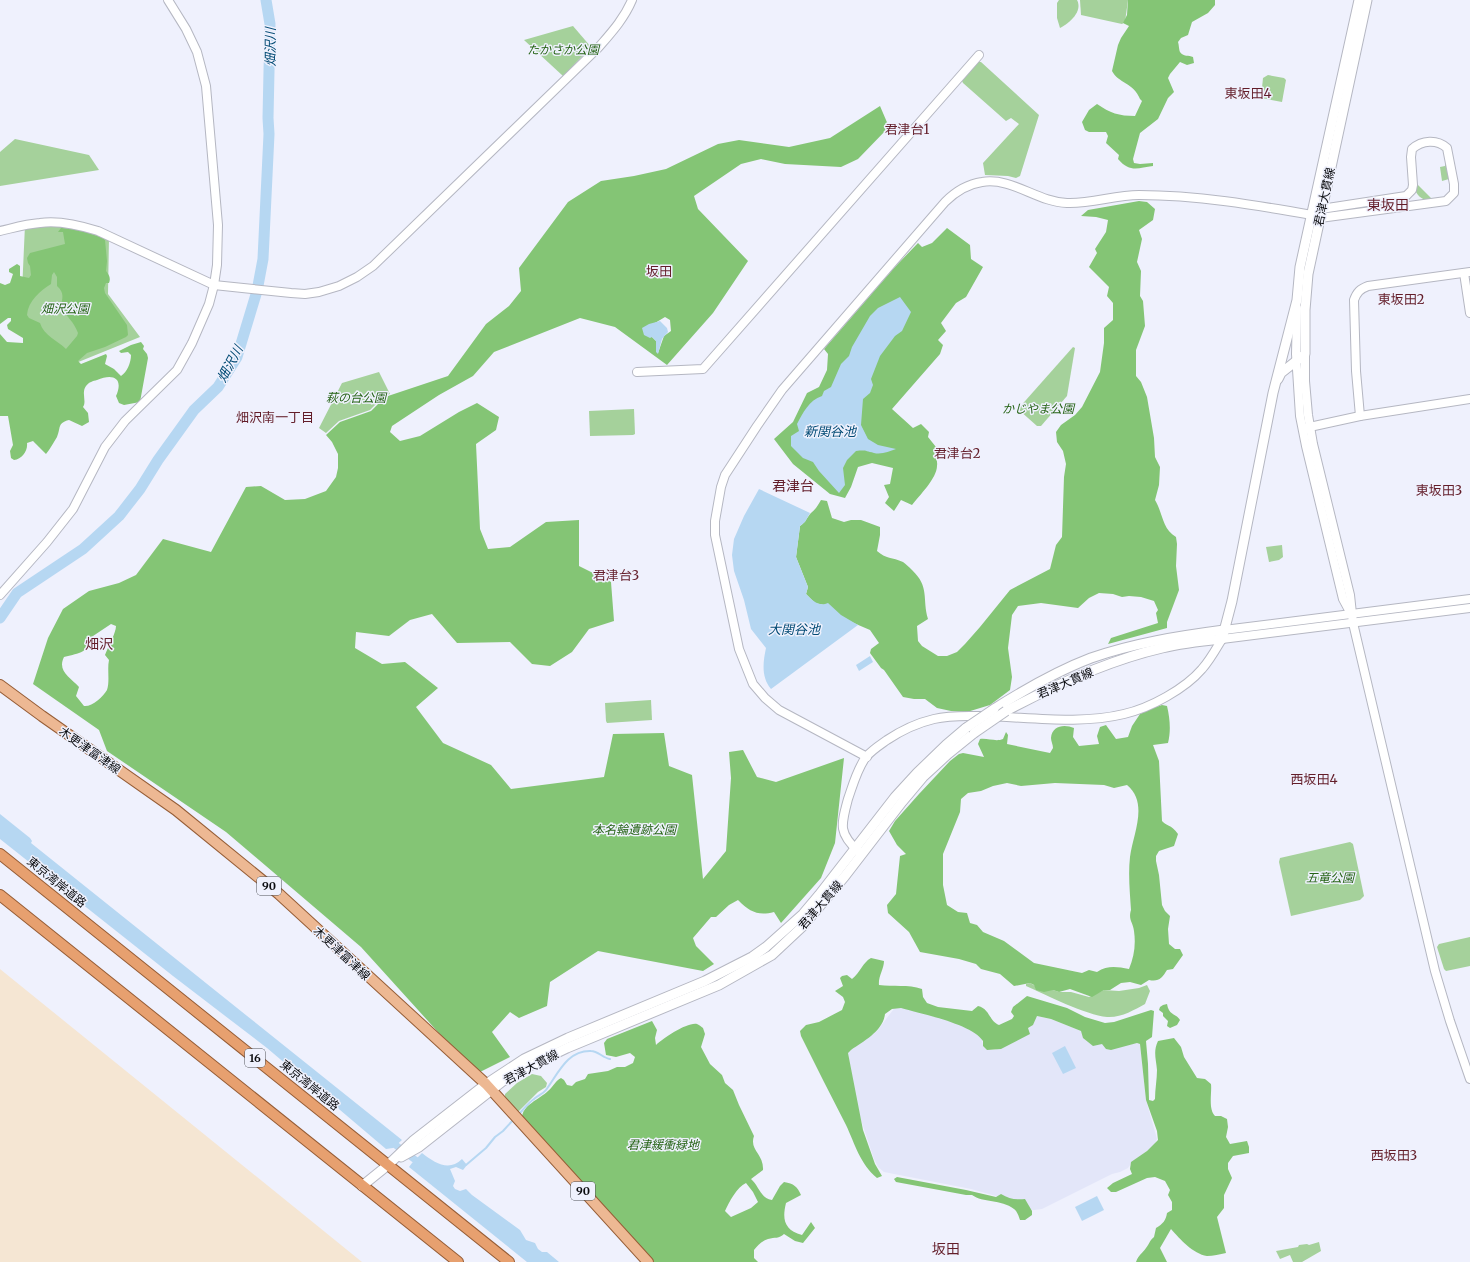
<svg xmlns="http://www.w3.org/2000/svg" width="1470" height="1262" font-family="Merriweather,'Noto Sans JP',serif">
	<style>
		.built { fill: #e3e6f9 }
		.industrial { fill: #f5e6d3 }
		.green { fill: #a5d19b }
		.forest { fill: #84c575; fill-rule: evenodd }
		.water { fill: #b6d7f2 }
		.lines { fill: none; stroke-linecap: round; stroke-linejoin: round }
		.stream { stroke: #b6d7f2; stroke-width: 2 }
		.canal { stroke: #b6d7f2; stroke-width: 7 }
		.river { stroke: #b6d7f2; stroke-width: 11 }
		.tertiary-casing { stroke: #b5b7c2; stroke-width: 10 }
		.secondary-casing { stroke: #b5b7c2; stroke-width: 11 }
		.primary-casing { stroke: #965d36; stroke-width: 12 }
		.trunk-casing { stroke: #965d36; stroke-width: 12 }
		.tertiary { stroke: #fff; stroke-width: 8 }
		.secondary { stroke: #fff; stroke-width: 9 }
		.primary { stroke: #edb893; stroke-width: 10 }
		.trunk { stroke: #e7a06f; stroke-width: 10 }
		.secondary-bridge-casing { stroke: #b5b7c2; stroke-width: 11; stroke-linecap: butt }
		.secondary-bridge { stroke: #fff; stroke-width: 9 }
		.labels { text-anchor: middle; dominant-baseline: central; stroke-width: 3; stroke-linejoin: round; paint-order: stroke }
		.shield { fill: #eff1fd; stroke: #4f5156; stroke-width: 1 }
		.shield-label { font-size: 11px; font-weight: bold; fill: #0b0c0f }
		.park-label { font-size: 12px; font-style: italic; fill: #256315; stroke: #eff1fd }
		.street-label { font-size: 12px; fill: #0b0c0f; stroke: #eff1fd }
		.water-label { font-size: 13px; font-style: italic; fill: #034b75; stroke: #eff1fd }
		.neighbourhood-label { font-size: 13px; fill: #631d29; stroke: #eff1fd }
		.quarter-label { font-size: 14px; fill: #631d29; stroke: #eff1fd }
	</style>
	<rect width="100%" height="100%" fill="#eff1fd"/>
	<polygon class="built" points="896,1006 949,1017 981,1035 983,1046 987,1050 995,1050 1029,1034 1028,1028 1033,1025 1037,1016 1051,1019 1081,1031 1128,1045 1137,1043 1140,1044 1146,1100 1157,1139 1154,1146 1133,1161 1128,1168 1120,1172 1112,1174 1042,1209 1034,1210 1027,1209 996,1196 971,1189 884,1172 878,1167 874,1159 858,1111 848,1053 851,1050 877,1031"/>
	<polygon class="industrial" points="0,969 362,1262 0,1262"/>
	<g class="green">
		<path d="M1059,0h18c6,11 -7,23 -17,28l-3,-10v-15z"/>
		<polygon points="1080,0 1128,0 1125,22 1122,24 1081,15"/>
		<polygon points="573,26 591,47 563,76 524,40"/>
		<polygon points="978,62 981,62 1039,115 1020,176 1016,178 1008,176 985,175 983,163 1019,124 1011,118 1006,121 963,83 962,81"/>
		<polygon points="1268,75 1284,78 1286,80 1282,102 1261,98 1263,78"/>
		<polygon points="15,139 89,155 99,170 0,186 0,152"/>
		<polygon points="1445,160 1447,160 1449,179 1442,181 1440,167 1445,166"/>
		<path d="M1417,184l17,17c-9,-1 -13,-1 -18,-9z"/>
		<polygon points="25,225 74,225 109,237 108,294 140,337 71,365 21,314"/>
		<polygon points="1073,347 1075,348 1067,396 1041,426 1037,426 1019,410 1018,409"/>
		<polygon points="379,372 390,394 384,396 370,410 339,421 326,433 319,428 342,383"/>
		<polygon points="634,409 635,434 633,435 590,436 589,411"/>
		<polygon points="1282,545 1283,557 1279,560 1269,562 1266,547"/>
		<polygon points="651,700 652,720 607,723 606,721 605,703"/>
		<polygon points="1350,842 1353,844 1364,896 1360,900 1291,916 1279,862 1280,858"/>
		<polygon points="1470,937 1470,966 1446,971 1444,969 1437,947 1439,944"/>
		<path d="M1030,983l7,4 16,3 6,2h12l18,5 15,-7 15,1 20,-3 8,-3 3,6 -5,13c-11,6 -24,14 -38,13 -21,-2 -61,-22 -81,-31v-2z"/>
		<polygon points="532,1074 541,1076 547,1083 546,1087 538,1092 517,1113 505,1099 505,1094 517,1083"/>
		<polygon points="1319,1242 1321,1251 1302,1262 1293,1262 1290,1255 1280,1259 1276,1251 1298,1247 1299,1245 1307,1244 1309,1245"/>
	</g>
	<g class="forest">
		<path d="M1128,0h87v5l-7,8 -16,9 -4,13 -7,3 -3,4c1,3 1,8 2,10 3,5 9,3 13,5l1,6 -7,2 -7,-3 -10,12 -2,4 6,14 -6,6 -10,21 -18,14 -7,26 1,4 6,1 13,-1v3c-15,2 -23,7 -35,-7l1,-4 -13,-12 2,-7 -2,-4h-17l-4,-2 -3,-8 7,-12 8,-6c13,9 22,12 38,12l7,-15 -2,-2c-6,-16 -22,-16 -28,-28l6,-26 3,-7 8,-12 -6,-3 4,-8z"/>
		<path d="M880,106l9,21 -31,32 -17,8 -56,-3 -24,-5 -20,5 -47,32 4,13 50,52 -35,52 -46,52 -52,-38 -35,-9 -86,34 -21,24 -34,19 -47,31 -2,6 10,9 20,-5 39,-24 18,-9 22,14 -3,13 -20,14 4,85 8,20 22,-2 36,-25 33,-2v46l32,16 3,39 -25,8 -17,23 -22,14 -18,-2 -22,-22 -53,1 -25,-29 -22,6 -21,16 -33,-4 -1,16 27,16 23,-2 33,26 -22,19 27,36 48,22 20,24 93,-12 9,-43 51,-1 5,33 23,9 11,104 23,-28 5,-73 -2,-26 14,-2 14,27 19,5 68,-24 -9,85 -14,35 -40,45 -7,-11c-16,4 -24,0 -36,-12l-9,5 -13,12h-5l-18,21 3,8 18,18 -11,7 -105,-20 -48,31 -3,24 -28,12 -9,-6 -18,20 18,25 -34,17 -115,-127 -135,-115 -119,-81 -8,-21 -66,-46 15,-46 15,-29 26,-18 30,-8 17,-8 27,-36 48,13 35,-65 15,-1 24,14 20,-1 21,-8 10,-14 2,-9v-14l-6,-12 -6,-7 14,-13 31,-11 14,-14 63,-21 38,-52 23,-18 12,-15 -2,-23 49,-66 33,-21 33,-5 32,-7 52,-25 21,-4 50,7 41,-9zM665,317l5,3 1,11 -7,5 -6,17 -2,-5v-7l-4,-4 3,-14zM111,624l5,2c0,7 -8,21 -11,29l4,5c-2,9 1,21 -2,30 -4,7 -15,17 -23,16l-8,-10 3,-9c-9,-10 -22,-16 -15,-30 11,-3 27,-4 26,-19z"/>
		<path d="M1139,201l8,1 8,7 -2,11 -14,10 3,9 -5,23 4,9 -1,25 3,5 2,25 -9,24v26l5,6 6,15 7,41 1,19 5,10 -1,18 -4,15c8,13 7,29 21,37l1,7 -1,22 3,24 -12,32v6l-59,16 3,-6 47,-15 -2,-10 2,-3 -4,-9 -13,-4 -12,-1 -7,1 -9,-3 -14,-1 -10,5 -11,10 -37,-5 -23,3 -6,9 -4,33 4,29 -2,13 -20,15 -23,7 -16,-1 -14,-3 -12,-9h-11l-11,-2 -19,-27 -3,-2 -11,-15 1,-4 8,-6 -9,-13 -21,-9 -25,-16 -9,-2 -9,-9 2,-7 -12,-30 4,-31c6,-4 7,-9 11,-13 5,-4 7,-8 10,-13l6,1 5,17 12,4 7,-2h10l19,7v8l-3,16c9,8 15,6 26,11 3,2 6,5 9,8 18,17 10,29 16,49l-11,7 1,15 4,5 16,10h9l10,-4 8,-8 15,-17 30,-37 40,-21 6,-24 6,-8 2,-60 2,-13 -3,-13 -6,-9 -1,-10 5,-7 14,-10 7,-8 18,-35 4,-29v-15l9,-8v-17l-6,-7 2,-9 -20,-20 8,-14 -2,-4 11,-17 2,-12 -12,-3 -15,-1 7,-6z"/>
		<path d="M61,228l19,2 23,8 2,2 2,21 -1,10c3,4 5,7 3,12h-3l-2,5 1,5 22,32 1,10 -2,2 -21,10 -18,6 -9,8 3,3 25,-10 1,2 -2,8 9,5 7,7c6,-4 10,-13 10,-21l-3,-3 -7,1 -2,-2 12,-6 10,-3 3,4 -1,3 4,5 1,4 -8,44 -16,3 -5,-2 -3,-7c8,-18 -3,-23 -19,-16 -4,1 -8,2 -11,6 -5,7 1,15 -3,21l5,6 1,9 -7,4 -13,-6c-12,3 -8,8 -12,17 -3,5 -7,12 -11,17l-13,-13 -6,2c1,8 -5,16 -13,17l-3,-2 -1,-7 3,-6 -5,-29h-8v-82l7,8 16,1v-5l-15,-9 -1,-4 4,-4v-3h-3l-8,6v-41l5,2 5,-2 3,-9 -4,-2v-3l8,-5 3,2v10l9,2 2,-3 -1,-9 -2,-3 -1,-5 3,-5 35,-9 -2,-12h-5zM54,272l3,5v9c11,10 1,16 6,24 5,8 11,12 15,23l-1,3 -11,13c-9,-9 -22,-13 -26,-26l-11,-5 -2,-3c1,-14 13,-24 24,-31l1,-9z"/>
		<path d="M947,228l23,17 1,14 12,8 -17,30 -10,6 -15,20 5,8 -8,9 5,5 -3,9 -48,55 21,19 8,-4 8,8 -1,5 8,10c-2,9 2,12 1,19 0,12 -18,30 -25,39l-11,-5 -7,11 -9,-8 4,-6 -5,-12 6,-1 3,-16 -21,-5 -14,4 -7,20 -6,11 -15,-4 -37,-30 -19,-25 19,-17 14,-29 12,-6 8,-17 1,-16 -4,-5 70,-81 24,-25 4,4 10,-4z"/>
		<path d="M1162,705l5,1c3,13 4,25 1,37l-15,2 6,16 3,60c4,5 9,3 16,13l-4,12 -15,5 -3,5v5l3,14 3,30 3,6 5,5 -2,13 1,15 6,5h5l3,6 -10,14 -6,1c-5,8 -8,12 -18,10l-8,5 -11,-3 -9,1 -11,7h-6l-12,7 -22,-8 -11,3 -6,-2 -9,2 -8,-2 -2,-5 -4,-2 -16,3 -14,-12 -19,-5 -5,-5 -17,-5 -39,-7 -11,-20 -21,-19 -1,-8 9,-11 4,-38 6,-2 -9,-9 -8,-14 6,-10 24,-27 31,-33 9,-7 4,-1 21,4 -6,-13 2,-5c8,-1 16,3 23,0l3,-7 2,3 -1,9 43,9 3,-5c0,-3 -2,-7 -2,-10 1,-13 14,-14 23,-10l-1,9 6,9 20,-2 -2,-8 3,-9 6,-2 10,14 12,-2 4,-11 8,-12 13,-6zM1007,783l14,3 34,-3 49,2 10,3 13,-3c22,18 6,49 3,72 -2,18 0,36 1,53 -3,10 2,12 3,21 2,14 0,26 -5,38 -12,-2 -21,-4 -32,3l-8,-2 -7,3 -48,-10 -30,-22 -21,-9 -6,-7 -7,-2 -3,-10 -9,-1 -11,-7 -4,-20v-31l17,-42 1,-13 7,-6 13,-2 12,-5z"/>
		<path d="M871,958l13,3c0,8 -6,16 -5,24 14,2 29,-1 43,4l1,8 4,6 11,4 34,4 6,-5c12,3 11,15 21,19l13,-6 2,-3 -3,-4 2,-5 14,-11 40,12 18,9 20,6 9,-1 37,-12 3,1 -2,26 -6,4 2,23 1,36 4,1 2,-2c0,-10 2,-20 2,-29 -1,-11 -4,-19 1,-29l16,-3 7,9 3,10 13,21 8,1 6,5c1,9 -3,25 4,32h6l6,3 1,8 -2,10 4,7 17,-3 2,6v6l-16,3 -5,7v6l4,9 -8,17v13l-7,9 9,36c-6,1 -13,3 -19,3 -14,-2 -27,-17 -36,-27l-11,19 7,14h-31c3,-8 6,-8 10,-14 4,-5 3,-7 8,-11l2,-9c7,-4 10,-8 11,-15l5,-3v-8l-4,-7 2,-5 -5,-9 -10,-4 -8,1 -31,14h-5l-4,-4 6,-5 19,-9 -2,-5 1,-7 16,-11 11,-11 -1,-9 -11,-31 -6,-56 -3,-1 -26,7 -5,-1 -4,-5 -9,2 -10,-8 -2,-7 -30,-12 -14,-3 -4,9 -5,3 2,6 -29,15 -14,1 -4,-4v-5c-11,-17 -61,-27 -82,-33l-9,1 -7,5c-2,17 -21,27 -34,36l-3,3 15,77 12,34 7,12 -5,2c-17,-14 -22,-34 -31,-53 -15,-29 -30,-59 -45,-89l-1,-5 6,-6 13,-3 23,-12 3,-8 -2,-5 -8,-6 8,-5 -3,-8 2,-2 5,-1 5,4c8,-6 11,-17 19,-21z"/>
		<path d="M1167,1004c2,12 9,9 13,16l-3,5 -7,3 -3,-2 1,-5 -5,-5v-3l-4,-3 1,-3 3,-2z"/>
		<path d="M652,1021l5,9 -2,8 1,7c8,-7 31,-23 41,-21 3,1 4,3 6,4l2,6 -4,13 9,17 12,11 3,8 8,7 6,15 15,31c-5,14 10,18 9,34l-12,9c8,7 10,20 21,21l8,-14 4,-4c10,2 13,4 17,13l-15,8c-4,16 -2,27 16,32l9,-13 4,6 -12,15 -8,-2 -11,-7c-5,5 -9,3 -16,5 -6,2 -10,6 -14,11v8l4,4h-104c-44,-48 -88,-96 -132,-144 0,-13 18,-19 26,-27 5,-4 7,-10 13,-13l3,2 3,5 5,1 4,-4 9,-3 3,-5 20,-3 9,-4h8l8,-4 2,-6 -5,-4 -14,4 -10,-2 -2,-12 3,-4zM746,1183l7,9 5,10 -7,6 -20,9 -6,-6c4,-9 12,-24 21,-28z"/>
		<path d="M897,1177l69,13 30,7 5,-3c8,5 15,6 24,5l7,12v4l-7,5h-5c-1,-3 -3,-9 -6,-11 -13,-10 -31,-6 -42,-14h-6l-70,-13 -2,-3z"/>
	</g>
	<g class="water">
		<path d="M900,297l11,15 -9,19 -7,5 -15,20 -9,23 2,6 -3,8 -7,6 -2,26 7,14 10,6 18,4c-7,2 -14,6 -22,4 -9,-2 -8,-3 -18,-2l-9,9 -4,8 2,17 -6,8 -20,-22 -6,-9 -10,-4 -12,-12v-10l8,-5 -2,-7c6,-11 12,-24 25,-28l2,-5 7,-4 10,-23 8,-8 3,-9 18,-31 8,-8z"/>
		<polygon points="660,321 667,328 668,332 662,339 658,354 656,352 656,341 652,337 650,338 644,335 642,328 649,324"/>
		<path d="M759,489l51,24 -5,9 -5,4 -4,31 12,30 -2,7c7,7 13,13 22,9l13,12 17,10 -87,64c-10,-12 -8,-27 -5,-41l-15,-19 -7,-29 -10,-29 -2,-16 2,-16 10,-23z"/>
		<polygon points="870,656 873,662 859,671 856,665"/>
		<polygon points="0,814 30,838 32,841 31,843 402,1140 393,1148 386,1149 267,1048 173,976 0,839"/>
		<polygon points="1065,1046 1076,1068 1063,1074 1052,1053"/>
		<path d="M422,1153c13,10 27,19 40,6l5,6 -4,5 -7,-3 -6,2 5,12 -2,5 2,3 5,2 6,-2 6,6 48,35 6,10 9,3 3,6 4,3h5l12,10h-32l-118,-95 3,-4z"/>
		<polygon points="1097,1196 1104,1210 1082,1221 1075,1207"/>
	</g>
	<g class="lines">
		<g class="stream">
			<path d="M519,1114c5,-5 9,-11 15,-15 4,-4 9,-5 12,-9 12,-16 21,-40 45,-39 7,0 12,7 19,8"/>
			<polyline points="466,1165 486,1148 495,1137 503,1131 514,1119"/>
		</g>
		<polyline class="canal" points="389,1140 422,1165"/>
		<polyline class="river" points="0,618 17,593 83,549 119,516 140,489 158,460 194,410 218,387 237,357 257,291 263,259 269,134 268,118 270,24 266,0"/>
		<defs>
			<g id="tertiary">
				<path d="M0,231c13,-3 26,-7 40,-8 19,-3 39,2 58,8l116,54 77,8 14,1 14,-2 20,-6 18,-9 16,-11 225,-218c13,-15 26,-29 34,-48"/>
				<polyline points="1464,273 1470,313"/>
				<polyline points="1297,308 1296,354 1300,416 1306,446 1343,599 1350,612"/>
				<polyline points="1305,354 1305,381 1308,415 1313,444 1350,595 1353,623 1435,971 1450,1021 1470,1079"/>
				<polyline points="637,372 703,369 979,55"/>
				<path d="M1360,416l-4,-45 -2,-71c3,-8 6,-11 14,-14l102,-14"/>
				<polyline points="1305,428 1360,416 1470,399"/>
				<polyline points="0,595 47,542 73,509 105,447 125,421 177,370 192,343 209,304 214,285 217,265 218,225 206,86 197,52 186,29 168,0"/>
				<polyline points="1224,630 1470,599"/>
				<path d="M867,757l-88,-47 -14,-12 -12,-14 -14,-35 -24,-114v-14l6,-34 4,-12 32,-49 25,-36 163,-188c10,-10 23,-18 37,-20 30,-5 55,20 85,21 24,1 48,-8 72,-8 58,0 116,10 173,20l8,3 126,-17 8,-8v-9l-7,-36c-10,-9 -25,-8 -35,1l-1,8 2,28 -1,5 -6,6 -85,13 -3,2"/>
				<path d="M859,852c-21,-19 -18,-27 -11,-53 5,-14 9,-30 18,-42 6,-7 14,-12 21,-17 15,-10 30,-17 47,-21 16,-4 32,-3 48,-3 47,1 97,9 142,-2 26,-6 61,-25 78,-45 8,-9 14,-20 20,-30l248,-31"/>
			</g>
			<g id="secondary">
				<polyline points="1278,379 1281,373 1305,354 1305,310 1308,274 1367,0"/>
				<path d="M994,709c30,-19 63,-38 97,-51 43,-15 88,-22 133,-28"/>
				<path d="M1006,711c47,-25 104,-51 156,-63 20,-5 40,-7 60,-9l10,-38 41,-208 24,-93 3,-33 59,-267"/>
				<polyline points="401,1157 419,1147 503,1081 517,1072 567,1048 719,985 772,955 803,926 845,876 902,802 923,777 948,754 974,733"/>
				<polyline points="362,1186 388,1165 414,1140 486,1084 524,1059 568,1038 705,981 752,957 766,947 803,914 819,895 895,797 917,773 946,745 966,728"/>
			</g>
			<polyline id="primary" points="0,685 42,716 176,810 279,894 486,1084 648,1262"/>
			<g id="trunk">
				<polyline points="0,854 509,1262"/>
				<polyline points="0,895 458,1262"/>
			</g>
		</defs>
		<use href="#tertiary" class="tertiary-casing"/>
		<use href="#secondary" class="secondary-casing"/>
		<use href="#primary" class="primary-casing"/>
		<use href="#trunk" class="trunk-casing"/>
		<use href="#tertiary" class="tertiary"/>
		<use href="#secondary" class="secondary"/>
		<use href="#primary" class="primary"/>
		<use href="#trunk" class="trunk"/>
		<defs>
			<g id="secondary-bridge">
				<polyline points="966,728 994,709"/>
				<polyline points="974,733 1006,711"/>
			</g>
		</defs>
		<use href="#secondary-bridge" class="secondary-bridge-casing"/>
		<use href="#secondary-bridge" class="secondary-bridge"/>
	</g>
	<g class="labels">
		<g class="shield">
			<rect x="257" y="877" width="24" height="18" rx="3"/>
			<rect x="245" y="1049" width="20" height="18" rx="3"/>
			<rect x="571" y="1182" width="24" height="18" rx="3"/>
		</g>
		<g class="shield-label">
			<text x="269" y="886">90</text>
			<text x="255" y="1058">16</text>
			<text x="583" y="1191">90</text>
		</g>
		<g class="park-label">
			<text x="563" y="49">たかさか公園</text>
			<text x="65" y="308">畑沢公園</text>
			<text x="356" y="397">萩の台公園</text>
			<text x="1038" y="408">かじやま公園</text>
			<text x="634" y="829">本名輪遺跡公園</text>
			<text x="1330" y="877">五竜公園</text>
			<text x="663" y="1144">君津緩衝緑地</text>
		</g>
		<g class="street-label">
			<text transform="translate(1324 197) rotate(-78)">君津大貫線</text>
			<text transform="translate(1065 683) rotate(-23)">君津大貫線</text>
			<text transform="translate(90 750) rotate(35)">木更津富津線</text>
			<text transform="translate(57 882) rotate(39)">東京湾岸道路</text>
			<text transform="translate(820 905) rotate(-49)">君津大貫線</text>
			<text transform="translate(342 953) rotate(43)">木更津富津線</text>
			<text transform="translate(531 1067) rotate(-28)">君津大貫線</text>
			<text transform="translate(310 1085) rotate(39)">東京湾岸道路</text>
		</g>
		<g class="water-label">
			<text transform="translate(270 47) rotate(-90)">畑沢川</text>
			<text transform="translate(230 364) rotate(-62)">畑沢川</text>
			<text x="830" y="431">新関谷池</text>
			<text x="794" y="629">大関谷池</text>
		</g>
		<g class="neighbourhood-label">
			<text x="1248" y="93">東坂田4</text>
			<text x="907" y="129">君津台1</text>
			<text x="659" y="271">坂田</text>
			<text x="1401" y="299">東坂田2</text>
			<text x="275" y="417">畑沢南一丁目</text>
			<text x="957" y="453">君津台2</text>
			<text x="1439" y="490">東坂田3</text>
			<text x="616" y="575">君津台3</text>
			<text x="1314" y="779">西坂田4</text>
			<text x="1394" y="1155">西坂田3</text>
		</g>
		<g class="quarter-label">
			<text x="1388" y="205">東坂田</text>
			<text x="793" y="486">君津台</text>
			<text x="99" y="644">畑沢</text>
			<text x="946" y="1249">坂田</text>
		</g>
	</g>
</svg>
